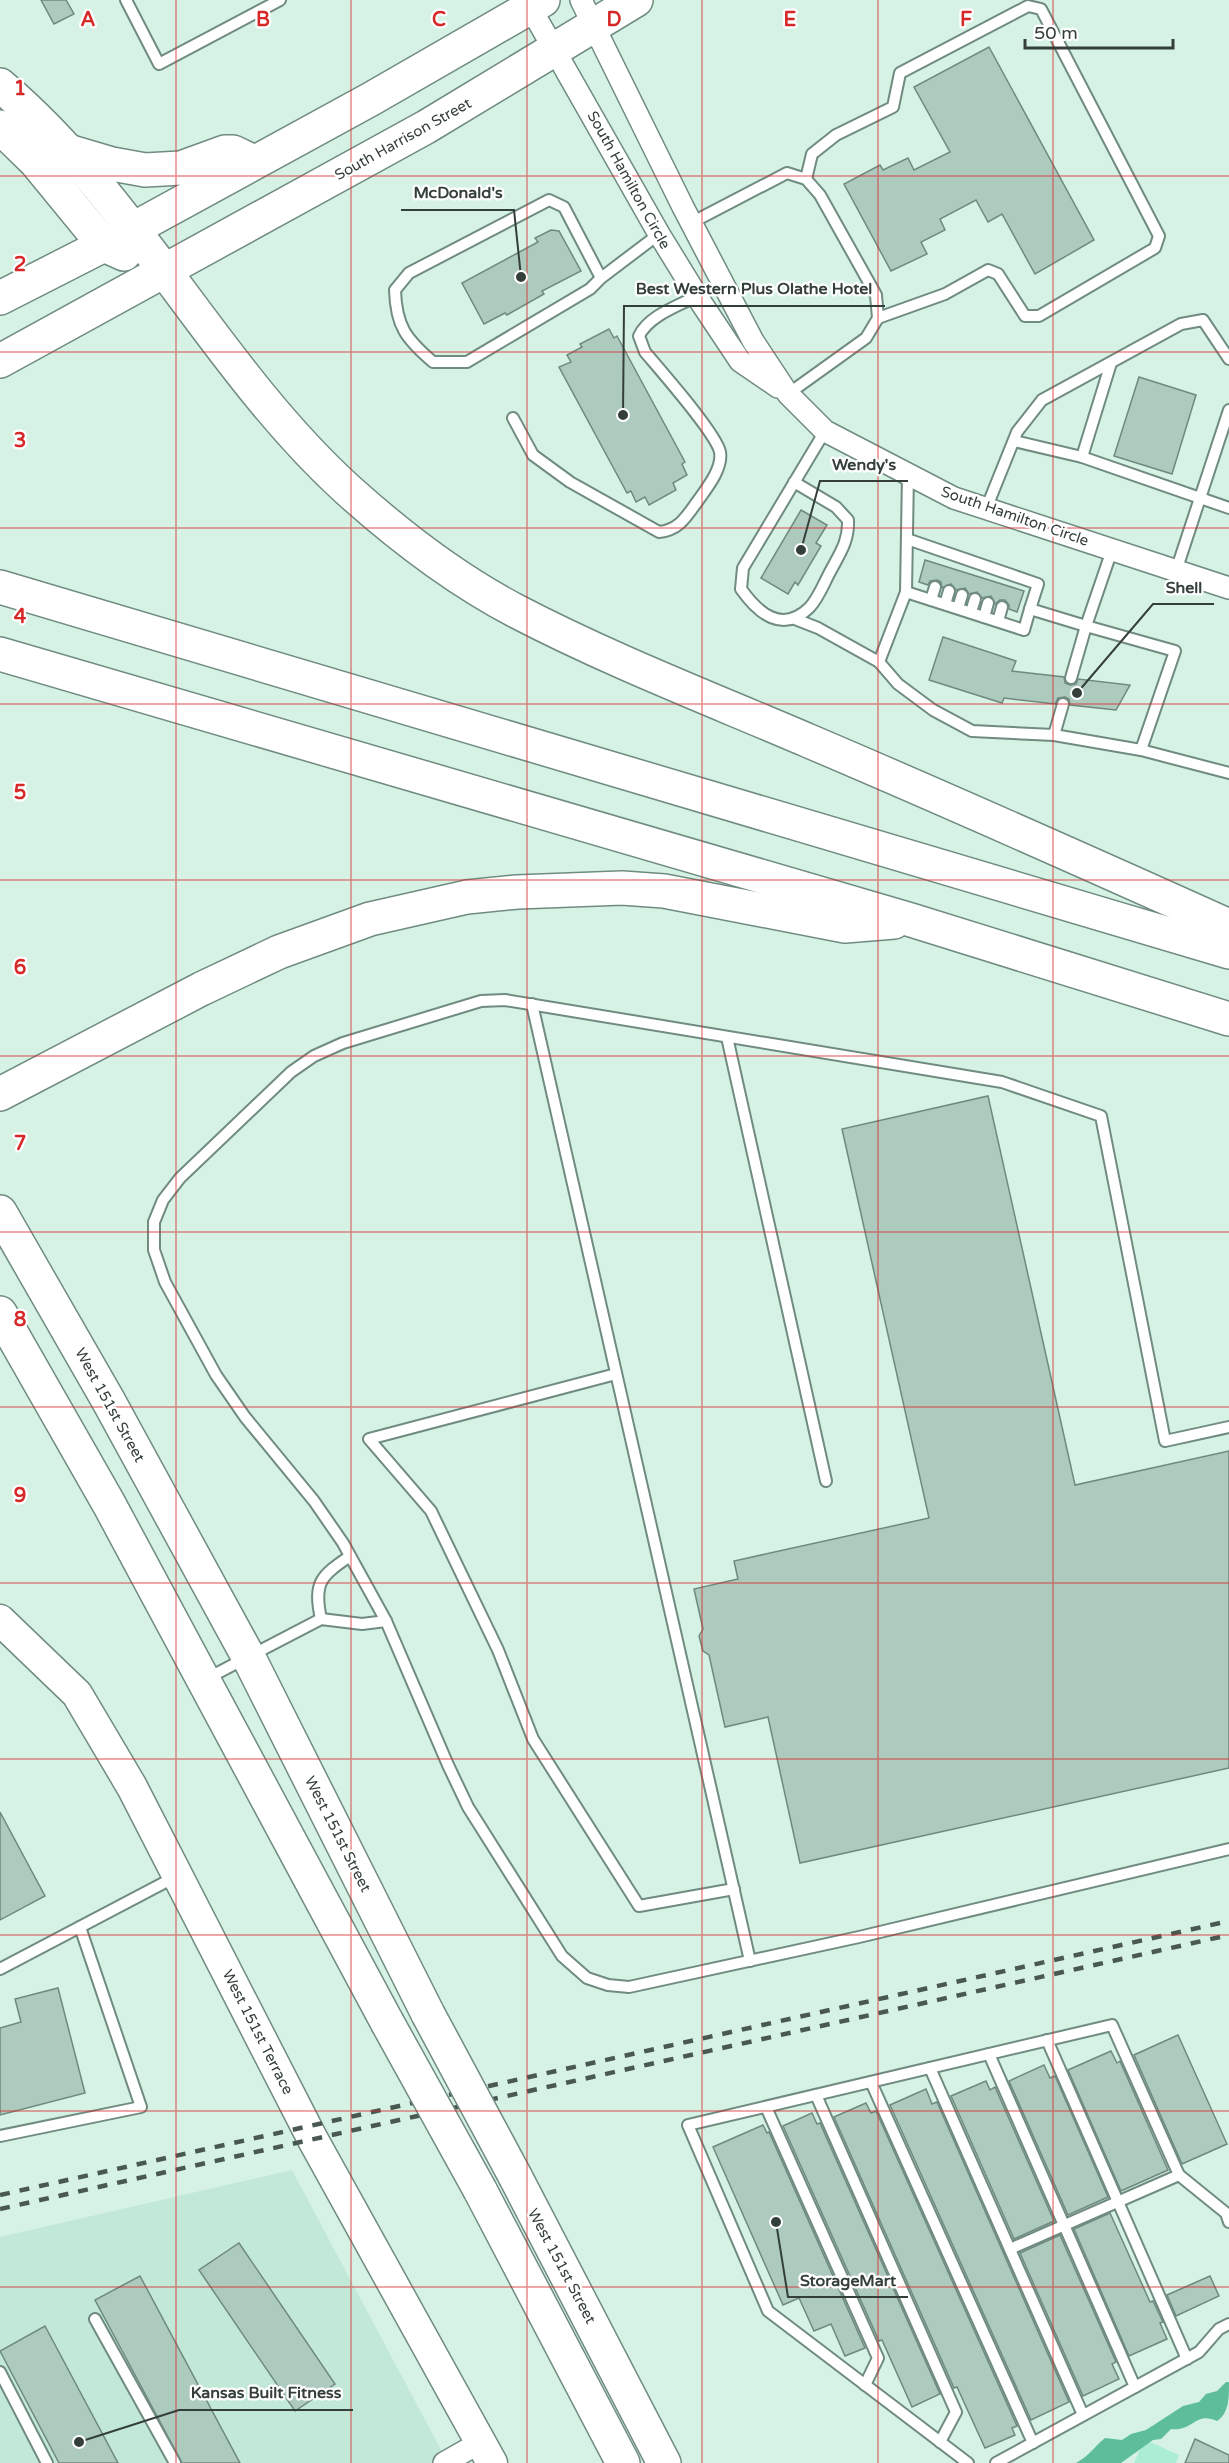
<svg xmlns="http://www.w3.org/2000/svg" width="1229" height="2463" font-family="'Varela Round',sans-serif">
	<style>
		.built { fill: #c2e8d8 }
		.green { fill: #abeed3 }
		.forest { fill: #5ebd9b }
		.building { fill: #adcabe; stroke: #6f897e; stroke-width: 1.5 }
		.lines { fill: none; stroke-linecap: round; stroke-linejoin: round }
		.lane-casing { stroke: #708b80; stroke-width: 14 }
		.street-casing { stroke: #708b80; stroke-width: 24 }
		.secondary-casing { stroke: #708b80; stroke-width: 33 }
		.primary-casing { stroke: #708b80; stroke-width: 36 }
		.highway-casing { stroke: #708b80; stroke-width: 36 }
		.lane { stroke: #fff; stroke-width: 10 }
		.street { stroke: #fff; stroke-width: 21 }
		.secondary { stroke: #fff; stroke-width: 30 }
		.primary { stroke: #fff; stroke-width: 33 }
		.highway { stroke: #fff; stroke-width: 33 }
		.rail { stroke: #4a5852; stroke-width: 4.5; stroke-dasharray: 10 10; stroke-linecap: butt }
		.primary-bridge-casing { stroke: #708b80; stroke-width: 36; stroke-linecap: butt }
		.primary-bridge { stroke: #fff; stroke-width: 33 }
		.grid { fill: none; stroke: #d62828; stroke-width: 1.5; stroke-opacity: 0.55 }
		.labels { text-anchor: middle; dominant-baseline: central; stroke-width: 4.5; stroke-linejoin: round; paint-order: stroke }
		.street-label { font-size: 15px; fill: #343f3a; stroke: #fff }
		.grid-label { font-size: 20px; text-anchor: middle; font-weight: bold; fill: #d62828; stroke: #fff; stroke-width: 4.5; stroke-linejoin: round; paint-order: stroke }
		.leader { fill: none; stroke: #343f3a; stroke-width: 2 }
		.callout-dot { fill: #343f3a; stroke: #fff; stroke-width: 2 }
		.callout-label { font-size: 16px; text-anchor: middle; font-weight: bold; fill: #343f3a; stroke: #fff; stroke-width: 4.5; stroke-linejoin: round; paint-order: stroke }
	</style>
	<rect width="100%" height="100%" fill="#d5f2e5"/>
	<polygon class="built" points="292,2170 448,2463 0,2463 0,2237"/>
	<polygon class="green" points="1148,2441 1179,2455 1176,2463 1134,2463 1142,2445"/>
	<path class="forest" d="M1226,2382h3c0,17 0,31 -12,39 -22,-10 -24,11 -46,8l-10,10 -8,1 -32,23h-45c14,-8 17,-15 29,-25l17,2 9,-6 15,-4 37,-24 16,-4 7,-8 11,-3z"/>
	<g class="building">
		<polygon points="41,0 66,0 74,14 54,24"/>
		<polygon points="989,47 1094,240 1035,274 1002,214 988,222 976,200 940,219 945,230 921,242 927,254 891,271 844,184 880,165 883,170 908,158 914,170 950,152 914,87"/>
		<polygon points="551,230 559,231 581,271 542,291 544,294 507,315 505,313 484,324 462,283 538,242 535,238"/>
		<polygon points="609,329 614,338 617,336 685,462 682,464 687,475 673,483 676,490 649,505 645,497 636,502 631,491 627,493 559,367 571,362 567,355 582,347 580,344"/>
		<polygon points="1139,377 1196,395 1172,474 1114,456"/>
		<polygon points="801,510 827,525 816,543 821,546 798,585 795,582 788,594 761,578"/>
		<polygon points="925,560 1024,591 1017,612 1009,609 1009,605 1005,600 1000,600 995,604 991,596 982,598 977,592 969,594 965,588 956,590 951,584 942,588 941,582 937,580 930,581 928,585 919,582"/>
		<polygon points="943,637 1016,661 1012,671 1064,677 1065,683 1070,685 1076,684 1078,679 1130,685 1116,710 1070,705 1069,699 1065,697 1058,698 1055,704 1004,698 1002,703 929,680"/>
		<polygon points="988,1096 1075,1485 1229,1451 1229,1768 800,1863 768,1717 725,1727 709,1655 703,1651 699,1636 703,1629 694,1589 738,1579 734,1561 929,1518 842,1129"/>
		<polygon points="0,1812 45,1896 0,1920"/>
		<polygon points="58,1988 85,2093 0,2115 0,2028 21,2022 15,1999"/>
		<polygon points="1178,2035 1227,2144 1182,2164 1134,2055"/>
		<polygon points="1111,2051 1117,2063 1120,2061 1168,2170 1121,2191 1068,2070"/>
		<polygon points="1044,2065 1050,2078 1055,2076 1108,2197 1068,2215 1009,2081"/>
		<polygon points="986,2081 990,2090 995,2087 1054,2221 1014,2239 951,2096"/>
		<polygon points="926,2089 932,2104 937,2102 1069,2402 1031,2420 890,2105"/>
		<polygon points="866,2103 871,2113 876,2111 1017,2426 1012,2428 1015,2435 985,2448 957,2387 954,2388 834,2117"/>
		<polygon points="812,2113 817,2124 820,2123 940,2394 912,2407 882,2340 879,2341 783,2126"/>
		<polygon points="763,2125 767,2133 769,2132 865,2348 845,2356 831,2324 814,2331 799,2298 783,2305 713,2147"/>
		<polygon points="1110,2213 1150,2302 1153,2301 1163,2322 1160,2323 1167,2339 1129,2356 1074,2229"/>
		<polygon points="1060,2235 1116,2362 1112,2364 1119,2379 1083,2396 1020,2253"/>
		<polygon points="239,2243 335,2384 295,2411 199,2270"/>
		<polygon points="140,2276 240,2463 182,2463 150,2403 95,2300"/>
		<polygon points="1210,2276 1219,2296 1176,2316 1167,2295"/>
		<polygon points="45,2326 118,2463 59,2463 0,2351"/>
		<polygon points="1195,2439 1229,2455 1229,2463 1185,2463"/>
	</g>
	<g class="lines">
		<defs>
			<g id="lane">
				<polyline points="126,0 159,64 280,0"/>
				<polyline points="806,179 812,154 836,135 893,107 900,73 1028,6 1041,9 1159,236 1155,248 1039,316 1025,316 998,274 988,270 945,294 878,318"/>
				<polyline points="691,223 787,173 806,179 820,195 876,295 878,318 866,338 788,394"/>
				<path d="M601,278l-37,-71 -15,-7 -140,73 -14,17c1,36 11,49 38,72h34l123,-73 11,-11 58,-44"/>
				<polyline points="1111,363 1082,457 1229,508"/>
				<path d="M513,418l20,37 37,27 89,50c20,-2 27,-15 38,-30 9,-13 26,-33 23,-50 -4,-19 -60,-82 -75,-100l-6,-16c9,-20 39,-30 58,-40"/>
				<polyline points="1014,441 1082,457"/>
				<polyline points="908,474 906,592 879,662 898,684 933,710 972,731 1054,735 1141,750 1229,773"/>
				<path d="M794,482l42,25 12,13c1,21 -8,33 -18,52 -6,11 -12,27 -21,36 -27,26 -51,5 -68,-19l2,-21 82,-137"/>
				<polyline points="986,509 1017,432 1042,400 1181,324 1203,320 1229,359"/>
				<polyline points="907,539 1038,584 1030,609 1086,626 1112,550"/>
				<polyline points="1176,571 1229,410"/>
				<polyline points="906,592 1024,630 1030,609"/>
				<polyline points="931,600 935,587"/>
				<polyline points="945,604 949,591"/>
				<polyline points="958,608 962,595"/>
				<polyline points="971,612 975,599"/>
				<polyline points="984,617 988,603"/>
				<polyline points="795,619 818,628 879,662"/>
				<polyline points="998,621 1002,607"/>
				<polyline points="1071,678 1086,626 1175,651 1141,750"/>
				<polyline points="1054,735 1063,704"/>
				<polyline points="532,1004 750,1961"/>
				<polyline points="727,1037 826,1481"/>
				<polyline points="616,1374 369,1439 431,1511 498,1650 533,1739 639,1906 734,1889"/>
				<polyline points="1229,1427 1165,1441 1101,1116 1002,1082 505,1000 481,1001 343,1043 314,1056 291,1072 180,1178 163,1200 154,1222 154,1250 165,1282 216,1375 245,1417 314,1501 343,1543 386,1621 448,1765 468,1807 562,1956 587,1978 608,1985 629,1987 859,1937 1229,1849"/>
				<path d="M321,1619c-8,-37 0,-43 29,-63"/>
				<polyline points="206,1679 321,1619 362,1624 386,1621"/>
				<polyline points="0,1969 175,1877"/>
				<polyline points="1047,2040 1187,2359"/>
				<polyline points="989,2054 1135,2387"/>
				<polyline points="930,2068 1083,2415"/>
				<polyline points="871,2082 1033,2443"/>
				<polyline points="816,2095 956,2412 940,2442"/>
				<polyline points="766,2107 878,2358 865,2385"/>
				<polyline points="0,2136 141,2107 80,1927"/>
				<polyline points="1179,2175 1226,2213 1229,2222"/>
				<polyline points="95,2319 175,2463"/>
				<polyline points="0,2372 47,2463"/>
				<polyline points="968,2463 768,2311 688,2125 1112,2025 1179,2175 1010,2249"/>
				<polyline points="996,2463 1199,2352 1219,2329 1229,2324"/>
			</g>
			<g id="street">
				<polyline points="526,0 659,234 702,304 740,361 778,387"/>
				<polyline points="581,0 683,207 753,341 788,394 825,431 954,498 1229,588"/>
				<polyline points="444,2463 481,2442"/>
			</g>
			<polyline id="secondary" points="0,1620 77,1694 132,1787 312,2138 492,2463"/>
			<g id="primary">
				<polyline points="0,1212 108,1400 249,1658 428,2014"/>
				<polyline points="0,1313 109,1504 387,2022"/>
				<polyline points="516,2178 664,2463"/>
				<polyline points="480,2190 623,2463"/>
			</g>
			<g id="highway">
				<path d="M0,85c137,116 216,285 348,405 50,45 107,89 168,121 94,49 195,88 293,130 141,60 280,122 420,185"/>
				<polyline points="0,127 36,162 104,245 124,254"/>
				<polyline points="68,151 112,164 145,170 181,168 225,152 233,152 254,162"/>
				<polyline points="0,298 104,245 371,99 543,0"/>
				<polyline points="0,361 426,127 636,0"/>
				<polyline points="0,587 1229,952"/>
				<polyline points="0,654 911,920 1229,1019"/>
				<polyline points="0,1094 201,989 279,952 370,919 467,897 517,892 622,888 664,891 845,926 894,922"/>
			</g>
		</defs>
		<use href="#lane" class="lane-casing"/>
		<use href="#street" class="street-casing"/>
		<use href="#secondary" class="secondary-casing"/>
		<use href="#primary" class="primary-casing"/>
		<use href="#highway" class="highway-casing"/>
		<use href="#lane" class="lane"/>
		<use href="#street" class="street"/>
		<use href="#secondary" class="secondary"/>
		<use href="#primary" class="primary"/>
		<use href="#highway" class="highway"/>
		<g class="rail">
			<polyline points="0,2195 1229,1921"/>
			<polyline points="0,2209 1229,1935"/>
		</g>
		<defs>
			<g id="primary-bridge">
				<polyline points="428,2014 516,2178"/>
				<polyline points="387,2022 480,2190"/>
			</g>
		</defs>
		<use href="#primary-bridge" class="primary-bridge-casing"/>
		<use href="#primary-bridge" class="primary-bridge"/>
	</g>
	<path class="grid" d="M176,0v2463M351,0v2463M527,0v2463M702,0v2463M878,0v2463M1053,0v2463M0,176h1229M0,352h1229M0,528h1229M0,704h1229M0,880h1229M0,1056h1229M0,1232h1229M0,1407h1229M0,1583h1229M0,1759h1229M0,1935h1229M0,2111h1229M0,2287h1229"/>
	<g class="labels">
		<g class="street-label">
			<text transform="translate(403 139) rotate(-29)">South Harrison Street</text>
			<text transform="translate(629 180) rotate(61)">South Hamilton Circle</text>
			<text transform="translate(1015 516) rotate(19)">South Hamilton Circle</text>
			<text transform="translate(110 1405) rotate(61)">West 151st Street</text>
			<text transform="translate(338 1834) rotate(63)">West 151st Street</text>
			<text transform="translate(258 2032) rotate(63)">West 151st Terrace</text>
			<text transform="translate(562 2266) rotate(62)">West 151st Street</text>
		</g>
	</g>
	<g class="grid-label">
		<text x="88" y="26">A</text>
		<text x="263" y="26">B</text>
		<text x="439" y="26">C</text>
		<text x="614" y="26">D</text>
		<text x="790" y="26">E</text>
		<text x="966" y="26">F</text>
		<text x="20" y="95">1</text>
		<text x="20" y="271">2</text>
		<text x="20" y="447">3</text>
		<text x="20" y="623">4</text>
		<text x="20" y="799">5</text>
		<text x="20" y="974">6</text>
		<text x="20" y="1150">7</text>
		<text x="20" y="1326">8</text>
		<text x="20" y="1502">9</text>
	</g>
	<path class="leader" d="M521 277L514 210H401M623 415L624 306H885M801 550L820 481H908M1077 693L1153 604H1214M776 2222L788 2297H908M79 2442L179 2410H353"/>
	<g class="callout-dot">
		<circle cx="521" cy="277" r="6"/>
		<circle cx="623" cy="415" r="6"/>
		<circle cx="801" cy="550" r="6"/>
		<circle cx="1077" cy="693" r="6"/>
		<circle cx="776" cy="2222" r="6"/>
		<circle cx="79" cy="2442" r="6"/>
	</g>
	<g class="callout-label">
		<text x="458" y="198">McDonald's</text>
		<text x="754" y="294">Best Western Plus Olathe Hotel</text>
		<text x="864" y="470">Wendy's</text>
		<text x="1184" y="593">Shell</text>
		<text x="848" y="2286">StorageMart</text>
		<text x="266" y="2398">Kansas Built Fitness</text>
	</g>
	<path d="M1025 39v9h148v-9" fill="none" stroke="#343f3a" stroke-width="3"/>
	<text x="1034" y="39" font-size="18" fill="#343f3a" stroke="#ffffff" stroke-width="4.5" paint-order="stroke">50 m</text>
</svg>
